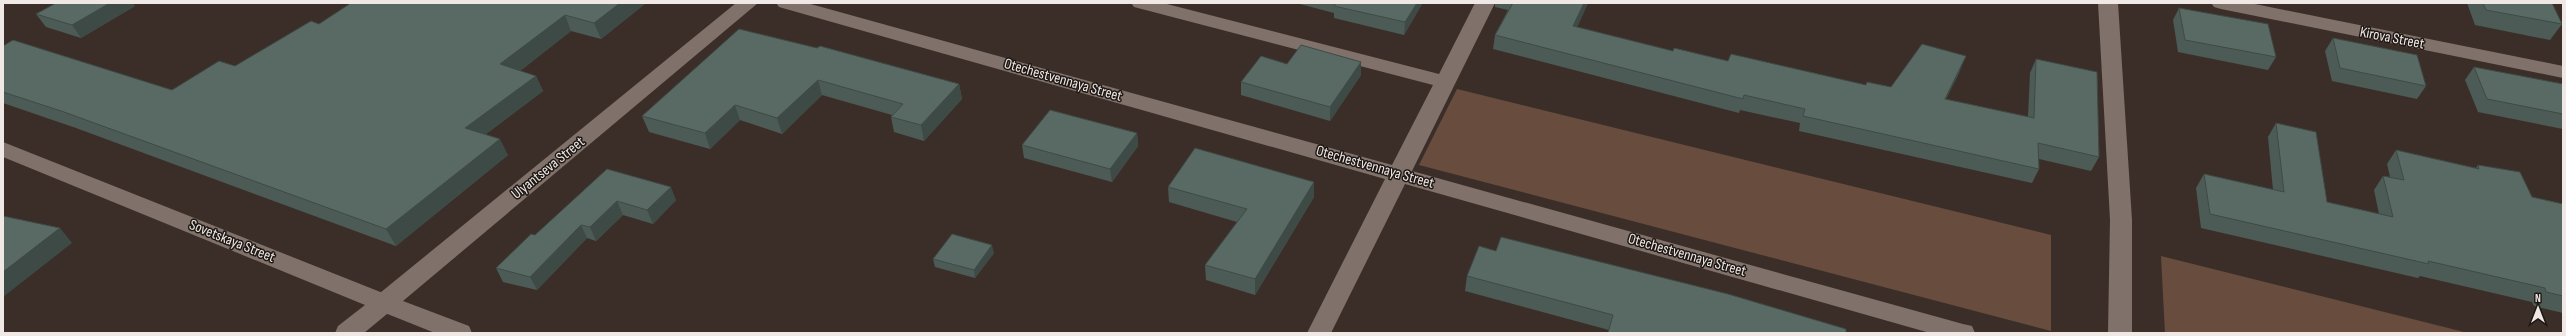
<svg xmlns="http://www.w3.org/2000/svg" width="2566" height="336" font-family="'Sofia Sans Condensed',sans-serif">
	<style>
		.green { fill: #684d3e }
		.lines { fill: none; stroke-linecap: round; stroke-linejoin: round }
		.minor { fill: #80716a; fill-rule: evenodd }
		.tertiary { fill: #80716a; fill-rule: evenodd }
		.wall { fill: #4d5b56 }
		.shaded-wall { fill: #3e4a46 }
		.building { fill: #596a64; stroke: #3e4a46 }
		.labels { text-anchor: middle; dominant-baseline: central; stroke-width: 3; stroke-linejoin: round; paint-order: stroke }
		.street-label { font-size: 15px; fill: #f0e8e4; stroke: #1e1815 }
	</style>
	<rect width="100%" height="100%" fill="#3b2e28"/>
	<g class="green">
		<polygon points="1457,89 2051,235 2051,331 1419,165"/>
		<polygon points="2161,256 2468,333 2165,333"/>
	</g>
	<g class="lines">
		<g class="minor">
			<polygon points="776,3 807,3 1392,165 1433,85 1134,7 1131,3 1163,3 1439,74 1475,3 1495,3 1412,171 1963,324 1972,326 1975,333 1930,333 1405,184 1331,333 1307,333 1385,179 779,7"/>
			<polygon points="2098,3 2118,3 2132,220 2132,333 2108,333 2110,220"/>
			<polygon points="2211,3 2250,3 2563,66 2563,78 2221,9 2214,7"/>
			<polygon points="3,142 393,297 396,303 393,309 364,333 335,333 338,326 365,305 3,157"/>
		</g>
		<polygon class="tertiary" points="736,3 758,3 403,301 469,326 472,333 435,333 375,309 372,303 375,297"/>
	</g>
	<g class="wall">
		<polygon points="646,3 601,39 571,31 520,71 536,76 543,91 486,134 508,155 396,246 76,128 3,103 3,46 172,90 235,66 319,24"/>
		<polygon points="1296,3 1422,3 1422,4 1404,35 1334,18 1334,13"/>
		<polygon points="1495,3 1588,3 1577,27 1673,51 1728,61 1866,85 1867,82 1891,87 1960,71 1946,99 2028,117 2030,73 2036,59 2099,157 2091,171 2039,159 2039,169 2032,183 1799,131 1800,123 1740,110 1739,113 1493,49 1495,35 1508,10 1495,7"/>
		<polygon points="2467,3 2552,3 2562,24 2550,40 2475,25"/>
		<polygon points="135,6 81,38 46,27 36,14"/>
		<polygon points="2179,8 2276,57 2268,70 2178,52 2173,20"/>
		<polygon points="2333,38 2426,86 2417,99 2332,81 2325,51"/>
		<polygon points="817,48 959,84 962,99 924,141 894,132 891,117 892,115 822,95 782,134 740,120 710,149 649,132 642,116"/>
		<polygon points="1287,64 1361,75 1330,121 1241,95 1241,82"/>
		<polygon points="2474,67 2563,84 2563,129 2478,112 2465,80"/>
		<polygon points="2276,123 2327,202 2379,214 2374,190 2383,176 2390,177 2387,164 2396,150 2476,168 2478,165 2532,197 2563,204 2563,313 2534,306 2532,302 2420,276 2418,278 2201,228 2196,188 2204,174 2273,190 2268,137"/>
		<polygon points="1137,133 1138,146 1112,182 1024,158 1022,145"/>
		<polygon points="607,169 676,200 653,224 623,215 596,241 587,238 537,290 503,282 496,268 535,235"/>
		<polygon points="1168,187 1314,197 1255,295 1206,280 1205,265 1237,222 1169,202"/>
		<polygon points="994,253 975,278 935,267 933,259"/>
		<polygon points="1467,276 1846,333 1609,330 1465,291"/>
	</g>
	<g class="shaded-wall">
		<polygon points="110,3 133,3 135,6 81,38 72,25"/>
		<polygon points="620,3 646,3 601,39 594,23"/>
		<polygon points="1417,3 1422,3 1422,4 1404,35 1405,22"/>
		<polygon points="1584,3 1588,3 1571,41 1573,26"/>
		<polygon points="565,15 571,31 508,80 500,64"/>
		<polygon points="1966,56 1960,71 1939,113 1945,99"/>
		<polygon points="1361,62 1361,75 1330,121 1330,107"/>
		<polygon points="536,76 543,91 473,144 465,128"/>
		<polygon points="818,80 822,95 782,134 777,118"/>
		<polygon points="959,84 962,99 924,141 921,125"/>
		<polygon points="735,105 740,120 710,149 705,133"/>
		<polygon points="1137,133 1138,146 1112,182 1110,169"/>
		<polygon points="500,139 508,155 396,246 386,229"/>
		<polygon points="1314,182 1314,197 1255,295 1255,279"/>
		<polygon points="671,187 676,200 653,224 647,210"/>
		<polygon points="617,201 623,215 596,241 590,227"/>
		<polygon points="581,225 587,238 537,290 530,277"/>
		<polygon points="60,228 72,243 3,297 3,272"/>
		<polygon points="992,245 994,253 975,278 974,270"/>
	</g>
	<g class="building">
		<polygon points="56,3 110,3 72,25 36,14"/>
		<polygon points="351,3 620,3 594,23 565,15 500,64 536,76 465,128 500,139 386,229 64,112 3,92 3,46 13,40 172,90 219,61 235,66 311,21 319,24"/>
		<polygon points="1336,3 1417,3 1405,22 1334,6"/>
		<polygon points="1513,3 1584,3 1573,26 1673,51 1674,48 1728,61 1731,54 1866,85 1867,82 1891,87 1922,44 1966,56 1945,99 2034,118 2036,59 2097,72 2099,157 2038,143 2039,169 1803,116 1805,109 1744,95 1743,99 1495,35"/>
		<polygon points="2483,3 2552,3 2562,24 2486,10"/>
		<polygon points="2179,8 2268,24 2276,57 2185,40"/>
		<polygon points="739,29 817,48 820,46 959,84 921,125 891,117 903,104 818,80 777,118 735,105 705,133 642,116"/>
		<polygon points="2333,38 2417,55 2426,86 2340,68"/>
		<polygon points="1301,45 1361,62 1330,107 1241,82 1261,56 1287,64"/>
		<polygon points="2474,67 2563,84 2563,114 2487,99"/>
		<polygon points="1050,110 1137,133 1110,169 1022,145"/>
		<polygon points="2276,123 2316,132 2327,202 2393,217 2383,176 2404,180 2396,150 2479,169 2478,165 2520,172 2532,197 2563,204 2563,296 2546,292 2545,288 2428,261 2429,264 2210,214 2204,174 2284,192"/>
		<polygon points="1195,148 1314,182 1255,279 1205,265 1247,209 1168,187"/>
		<polygon points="607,169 671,187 647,210 617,201 590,227 581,225 530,277 496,268 531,234 535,235"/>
		<polygon points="3,216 60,228 3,272"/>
		<polygon points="952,234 992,245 974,270 933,259"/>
		<polygon points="1501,237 1728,294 1846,329 1846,333 1608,333 1613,315 1467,276 1479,246 1496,251"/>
	</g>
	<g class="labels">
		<g class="street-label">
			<text transform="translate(2392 38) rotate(11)">Kirova Street</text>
			<text transform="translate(1063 80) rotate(16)">Otechestvennaya Street</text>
			<text transform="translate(1375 167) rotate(16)">Otechestvennaya Street</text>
			<text transform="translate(548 168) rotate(-39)">Ulyantseva Street</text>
			<text transform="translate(232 241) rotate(22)">Sovetskaya Street</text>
			<text transform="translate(1687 255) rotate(16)">Otechestvennaya Street</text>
		</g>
	</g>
	<rect width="2566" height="336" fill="none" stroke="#f0e8e4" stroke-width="8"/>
	<g transform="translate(2538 308)" stroke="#1e1815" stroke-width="3" paint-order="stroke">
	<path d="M0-3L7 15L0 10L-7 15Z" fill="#f0e8e4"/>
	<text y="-6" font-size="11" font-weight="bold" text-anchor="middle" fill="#f0e8e4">N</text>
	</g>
</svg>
